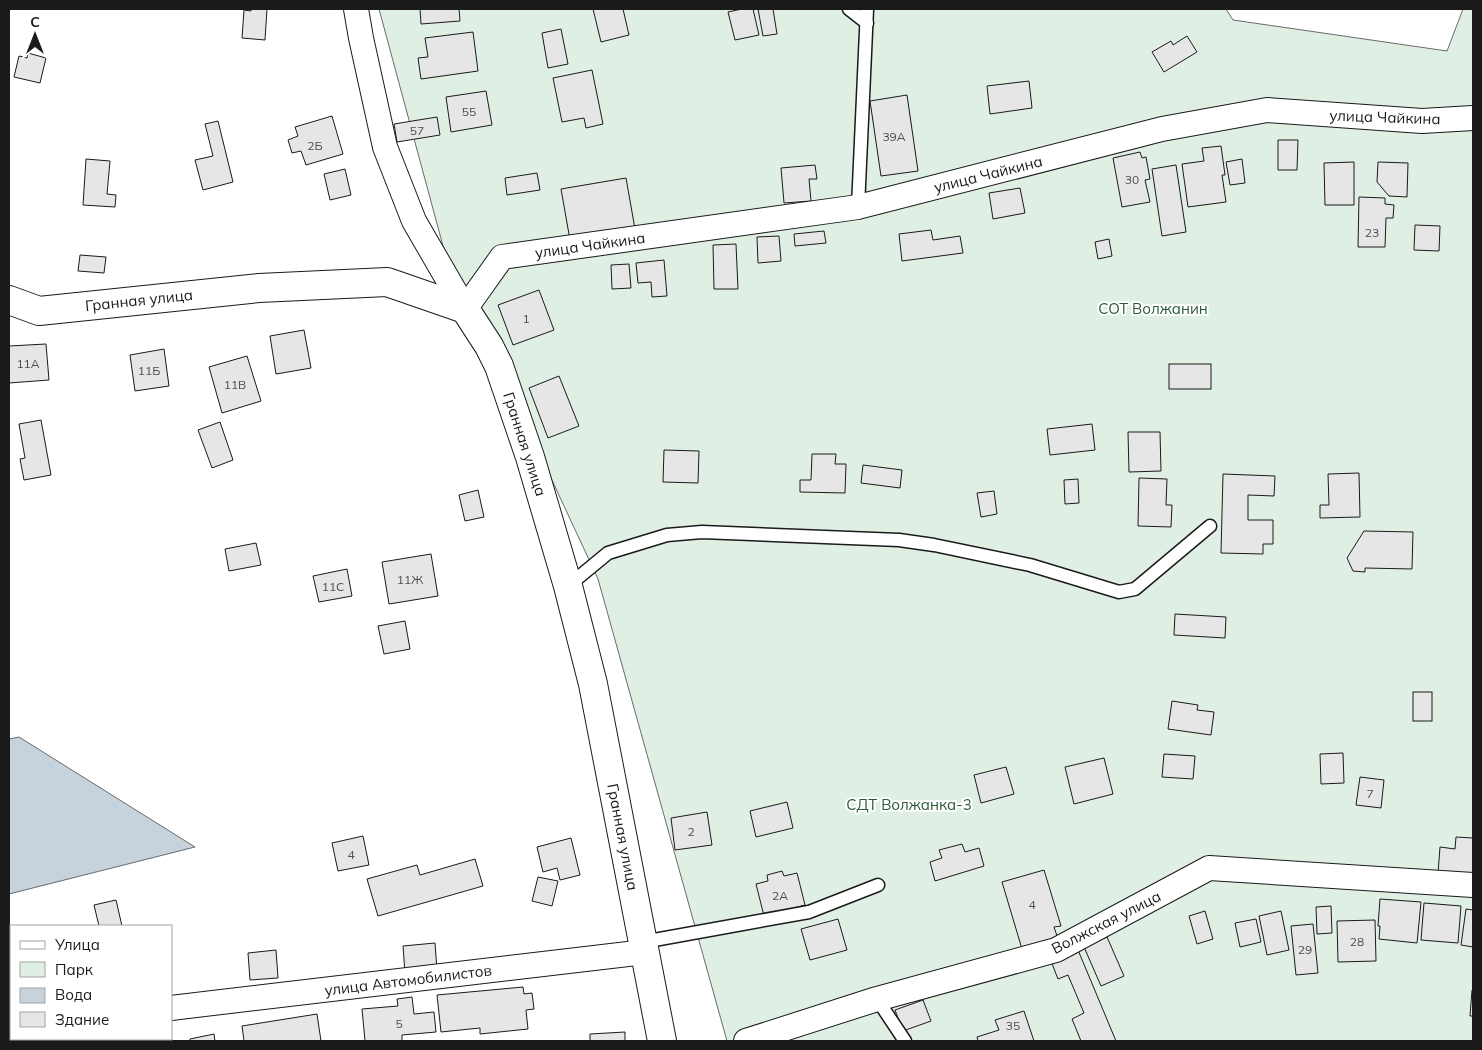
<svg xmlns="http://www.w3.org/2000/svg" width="1482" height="1050" font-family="Mulish,sans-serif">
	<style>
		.green { fill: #e0efe3; stroke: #6a6a6a }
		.water { fill: #c6d2dc; stroke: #6a6a6a }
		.building { fill: #e6e6e6; stroke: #1a1a1a }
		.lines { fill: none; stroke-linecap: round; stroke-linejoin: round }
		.service-casing { stroke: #1a1a1a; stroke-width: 15 }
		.minor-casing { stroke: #1a1a1a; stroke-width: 26 }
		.tertiary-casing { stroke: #1a1a1a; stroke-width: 30 }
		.service { stroke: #fff; stroke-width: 12 }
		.minor { stroke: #fff; stroke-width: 24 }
		.tertiary { stroke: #fff; stroke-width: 28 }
		.labels { text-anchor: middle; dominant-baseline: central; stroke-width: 4; stroke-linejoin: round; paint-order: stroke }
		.number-label { font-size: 12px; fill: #4d4d4d }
		.street-label { font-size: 15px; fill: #1a1a1a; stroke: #fff }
		.park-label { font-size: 15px; fill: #2b5a34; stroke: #fff }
	</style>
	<rect width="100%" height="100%" fill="#fff"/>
	<polygon class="green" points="379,9 1226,9 1233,20 1447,51 1463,9 1473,9 1473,1041 727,1041 598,579 443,246"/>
	<polygon class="water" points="19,737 195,847 9,894 9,739"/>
	<g class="building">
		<polygon points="251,9 267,9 265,40 242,38 244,10 251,11"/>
		<polygon points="420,9 459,9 460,21 421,24"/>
		<polygon points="593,9 623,9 629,35 601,42"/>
		<polygon points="742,9 753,9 759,35 735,40 728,12"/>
		<polygon points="758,9 773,9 777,34 763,36"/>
		<polygon points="561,29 568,64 548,68 542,33"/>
		<polygon points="473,32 478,71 421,79 418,58 428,57 425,38"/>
		<polygon points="1187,36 1197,52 1164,72 1152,52 1171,41 1173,45"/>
		<polygon points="28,53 46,58 40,83 14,77 19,56 27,58"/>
		<polygon points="592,70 603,124 586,128 584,118 562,122 553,78"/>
		<polygon points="1029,81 1032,108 990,114 987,86"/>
		<polygon points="486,91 492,125 451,132 446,97"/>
		<polygon points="907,95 918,171 881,176 870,101"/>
		<polygon points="332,116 343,154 306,165 301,151 292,153 288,140 298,136 295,127"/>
		<polygon points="437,117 440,135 397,142 394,124"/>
		<polygon points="218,121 233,182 203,190 195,160 213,156 205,124"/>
		<polygon points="1278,140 1298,140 1297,170 1278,170"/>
		<polygon points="1221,146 1225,175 1222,175 1226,202 1188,207 1182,164 1204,161 1202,148"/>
		<polygon points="1140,152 1142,158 1146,157 1150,179 1145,180 1150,202 1122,207 1113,158"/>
		<polygon points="86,159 110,161 107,194 116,195 115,207 83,205"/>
		<polygon points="1242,159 1245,183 1230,185 1226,162"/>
		<polygon points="1354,162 1354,205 1325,205 1324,163"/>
		<polygon points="1378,162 1408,163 1407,197 1389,196 1377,182"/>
		<polygon points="815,165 817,179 809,179 811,201 784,203 781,168"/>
		<polygon points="1176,165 1186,232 1162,236 1152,169"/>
		<polygon points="345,169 351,195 330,200 324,174"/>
		<polygon points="537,173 540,190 507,195 505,178"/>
		<polygon points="626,178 635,229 570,240 561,189"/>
		<polygon points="1020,188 1025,213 993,219 989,193"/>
		<polygon points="1359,197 1385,198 1385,204 1394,205 1393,218 1386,218 1385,247 1358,247"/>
		<polygon points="1415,225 1440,226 1439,251 1414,250"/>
		<polygon points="931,230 933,240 960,236 963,253 902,261 899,234"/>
		<polygon points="824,231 826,243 795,246 794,234"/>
		<polygon points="779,236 781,261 758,263 757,237"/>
		<polygon points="1109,239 1112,256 1098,259 1095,242"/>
		<polygon points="736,244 738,289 714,289 713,245"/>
		<polygon points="80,255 106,257 104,273 78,271"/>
		<polygon points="664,260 667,296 652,297 651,282 638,283 636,263"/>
		<polygon points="629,264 631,288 612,289 611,265"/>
		<polygon points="539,290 554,330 513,345 498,305"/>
		<polygon points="304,330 311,368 276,374 270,336"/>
		<polygon points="46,344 49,380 9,383 9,346"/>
		<polygon points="164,349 169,386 135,391 130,355"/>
		<polygon points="247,356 261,401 222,413 209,367"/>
		<rect x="1169" y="364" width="42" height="25"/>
		<polygon points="559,376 579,426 548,438 529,388"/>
		<polygon points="41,420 51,475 24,480 20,459 25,458 19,424"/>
		<polygon points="220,422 233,460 212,468 198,430"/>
		<polygon points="1092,424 1095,450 1050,455 1047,429"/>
		<polygon points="1128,432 1160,432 1161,471 1129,472"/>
		<polygon points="664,450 699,451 698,483 663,482"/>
		<polygon points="812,454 836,454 835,464 846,464 845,493 800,492 800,480 811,480"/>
		<polygon points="863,465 902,470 900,488 861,483"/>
		<polygon points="1359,473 1360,517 1320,518 1320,505 1329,505 1328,474"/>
		<polygon points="1223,474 1275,476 1274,496 1248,495 1248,520 1273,520 1273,544 1263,544 1263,554 1221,553"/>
		<polygon points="1139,478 1167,479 1166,505 1172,505 1171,527 1138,526"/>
		<polygon points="1078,479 1079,503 1065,504 1064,480"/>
		<polygon points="478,490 484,517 465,521 459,495"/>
		<polygon points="994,491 997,514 981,517 977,493"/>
		<polygon points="1364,531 1413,532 1412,569 1365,568 1365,572 1353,571 1347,558"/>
		<polygon points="256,543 261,565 229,571 225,549"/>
		<polygon points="431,554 438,596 389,604 382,562"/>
		<polygon points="347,569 352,596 319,602 313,576"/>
		<polygon points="1175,614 1226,617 1225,638 1174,635"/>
		<polygon points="405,621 410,649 384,654 378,626"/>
		<rect x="1413" y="692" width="19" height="29"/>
		<polygon points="1172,701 1198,705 1197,710 1214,712 1211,735 1168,729"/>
		<polygon points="1343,753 1344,783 1321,784 1320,754"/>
		<polygon points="1164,754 1195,756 1193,779 1162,777"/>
		<polygon points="1104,758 1113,794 1074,804 1065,767"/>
		<polygon points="1006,767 1014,794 981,803 974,775"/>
		<polygon points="1360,777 1384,780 1381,808 1356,805"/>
		<polygon points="787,802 793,828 756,837 750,811"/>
		<polygon points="707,812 712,845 675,850 671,818"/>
		<polygon points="363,836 369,865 338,871 332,843"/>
		<polygon points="1456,837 1473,838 1473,875 1438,873 1440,847 1455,849"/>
		<polygon points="571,838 580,875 560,880 557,868 543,872 537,847"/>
		<polygon points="962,844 965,852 979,848 984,866 935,881 930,862 942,858 939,850"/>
		<polygon points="475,859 483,886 378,916 367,879 417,865 420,875"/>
		<polygon points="1044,870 1061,926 1054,927 1058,939 1022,949 1002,882"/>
		<polygon points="782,871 784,876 797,873 805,905 764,916 756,884 768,881 767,875"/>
		<polygon points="538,877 558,881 552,906 532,901"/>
		<polygon points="1380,899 1421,902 1417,943 1379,939 1380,926 1378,926"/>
		<polygon points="116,900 122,926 99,926 94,905"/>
		<polygon points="1424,903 1461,906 1458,943 1421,940"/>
		<polygon points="1331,906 1332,933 1317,934 1316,907"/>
		<polygon points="1466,909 1473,910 1473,947 1461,945"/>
		<polygon points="1205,911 1213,939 1197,944 1189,916"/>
		<polygon points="1281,911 1289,950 1267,955 1259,916"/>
		<polygon points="838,919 847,950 810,960 801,929"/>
		<polygon points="1256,919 1261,942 1240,947 1235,923"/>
		<polygon points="1375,920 1376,961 1338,962 1337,921"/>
		<polygon points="1313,924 1318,973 1296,975 1291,926"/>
		<polygon points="1107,937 1124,976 1101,986 1084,947"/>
		<polygon points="435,943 437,970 405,973 403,946"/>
		<polygon points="276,950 278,978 250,980 248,953"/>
		<polygon points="1078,950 1116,1041 1081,1041 1072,1019 1084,1013 1068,975 1058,979 1051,961"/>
		<polygon points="523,987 524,994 532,993 534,1009 526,1010 528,1029 480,1034 480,1028 441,1032 437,995"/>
		<polygon points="1472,990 1473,990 1473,1016 1470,1016"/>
		<polygon points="412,997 414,1014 434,1012 436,1032 402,1035 402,1041 365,1041 362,1009 398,1006 397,999"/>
		<polygon points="923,1000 931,1021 903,1031 895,1010"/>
		<polygon points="1024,1011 1034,1041 978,1041 977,1037 999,1030 995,1020"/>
		<polygon points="317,1014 321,1041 244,1041 242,1026"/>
		<polygon points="625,1032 625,1041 590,1041 590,1034"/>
		<polygon points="214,1034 215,1041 190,1041 190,1039"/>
	</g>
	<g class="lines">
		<defs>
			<g id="service">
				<polyline points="849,9 867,23"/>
				<polyline points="858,207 867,9"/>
				<polyline points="568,586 608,553 667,535 702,532 899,540 934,545 1030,565 1119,592 1135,589 1210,526"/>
				<polyline points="643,942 809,912 878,885"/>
				<polyline points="877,999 905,1041"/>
			</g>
			<g id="minor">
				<polyline points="356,9 361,38 385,147 414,221 465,309 502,257 858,207 1162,129 1267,110 1422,121 1473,118"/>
				<polyline points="171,1008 645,952"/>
				<polyline points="9,1027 11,1027"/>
				<polyline points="746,1041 877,999 1056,950 1209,868 1473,885"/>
			</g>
			<polyline id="tertiary" points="9,300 39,311 259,288 387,282 465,309 489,346 499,366 530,457 568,586 593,684 662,1041"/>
		</defs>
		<use href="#service" class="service-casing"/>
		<use href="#minor" class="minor-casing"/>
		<use href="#tertiary" class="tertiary-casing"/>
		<use href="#service" class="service"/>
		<use href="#minor" class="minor"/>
		<use href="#tertiary" class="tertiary"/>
	</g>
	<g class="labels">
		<g class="number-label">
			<text x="469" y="111">55</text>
			<text x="417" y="130">57</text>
			<text x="894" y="136">39А</text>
			<text x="315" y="145">2Б</text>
			<text x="1132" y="179">30</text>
			<text x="1372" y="232">23</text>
			<text x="526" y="318">1</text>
			<text x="28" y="363">11А</text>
			<text x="149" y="370">11Б</text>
			<text x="235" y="384">11В</text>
			<text x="410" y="579">11Ж</text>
			<text x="333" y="586">11С</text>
			<text x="1370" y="793">7</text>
			<text x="691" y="831">2</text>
			<text x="351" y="854">4</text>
			<text x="780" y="895">2А</text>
			<text x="1032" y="904">4</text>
			<text x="1357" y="941">28</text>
			<text x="1305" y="949">29</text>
			<text x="399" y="1023">5</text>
			<text x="1013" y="1025">35</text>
		</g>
		<g class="street-label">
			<text transform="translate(1385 117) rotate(2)">улица Чайкина</text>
			<text transform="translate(988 174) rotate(-14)">улица Чайкина</text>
			<text transform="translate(590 245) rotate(-8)">улица Чайкина</text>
			<text transform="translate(139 300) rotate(-6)">Гранная улица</text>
			<text transform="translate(525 444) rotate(72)">Гранная улица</text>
			<text transform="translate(623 837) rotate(79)">Гранная улица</text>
			<text transform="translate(1106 922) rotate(-27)">Волжская улица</text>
			<text transform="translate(408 980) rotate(-7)">улица Автомобилистов</text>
		</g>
		<g class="park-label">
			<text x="1153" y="308">СОТ Волжанин</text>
			<text x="909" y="804">СДТ Волжанка-3</text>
		</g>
	</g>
	<rect width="1482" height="1050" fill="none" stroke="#1a1a1a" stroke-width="20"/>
	<rect x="10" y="925" width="162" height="115" fill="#ffffff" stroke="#a3a3a3"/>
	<rect x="20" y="941" width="25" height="8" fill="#ffffff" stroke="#a3a3a3"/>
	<text x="55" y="950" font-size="15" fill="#1a1a1a">Улица</text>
	<rect x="20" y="962" width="25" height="15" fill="#e0efe3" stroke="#a3a3a3"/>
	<text x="55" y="975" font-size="15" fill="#1a1a1a">Парк</text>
	<rect x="20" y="988" width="25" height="15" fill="#c6d2dc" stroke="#a3a3a3"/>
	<text x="55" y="1000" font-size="15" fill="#1a1a1a">Вода</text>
	<rect x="20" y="1012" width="25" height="15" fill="#e6e6e6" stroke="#a3a3a3"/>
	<text x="55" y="1025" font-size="15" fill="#1a1a1a">Здание</text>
	<g transform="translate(35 35)" stroke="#ffffff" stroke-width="4" paint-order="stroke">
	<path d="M0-4L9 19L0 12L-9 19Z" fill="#1a1a1a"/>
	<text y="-8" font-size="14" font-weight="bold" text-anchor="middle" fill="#1a1a1a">С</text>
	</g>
</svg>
